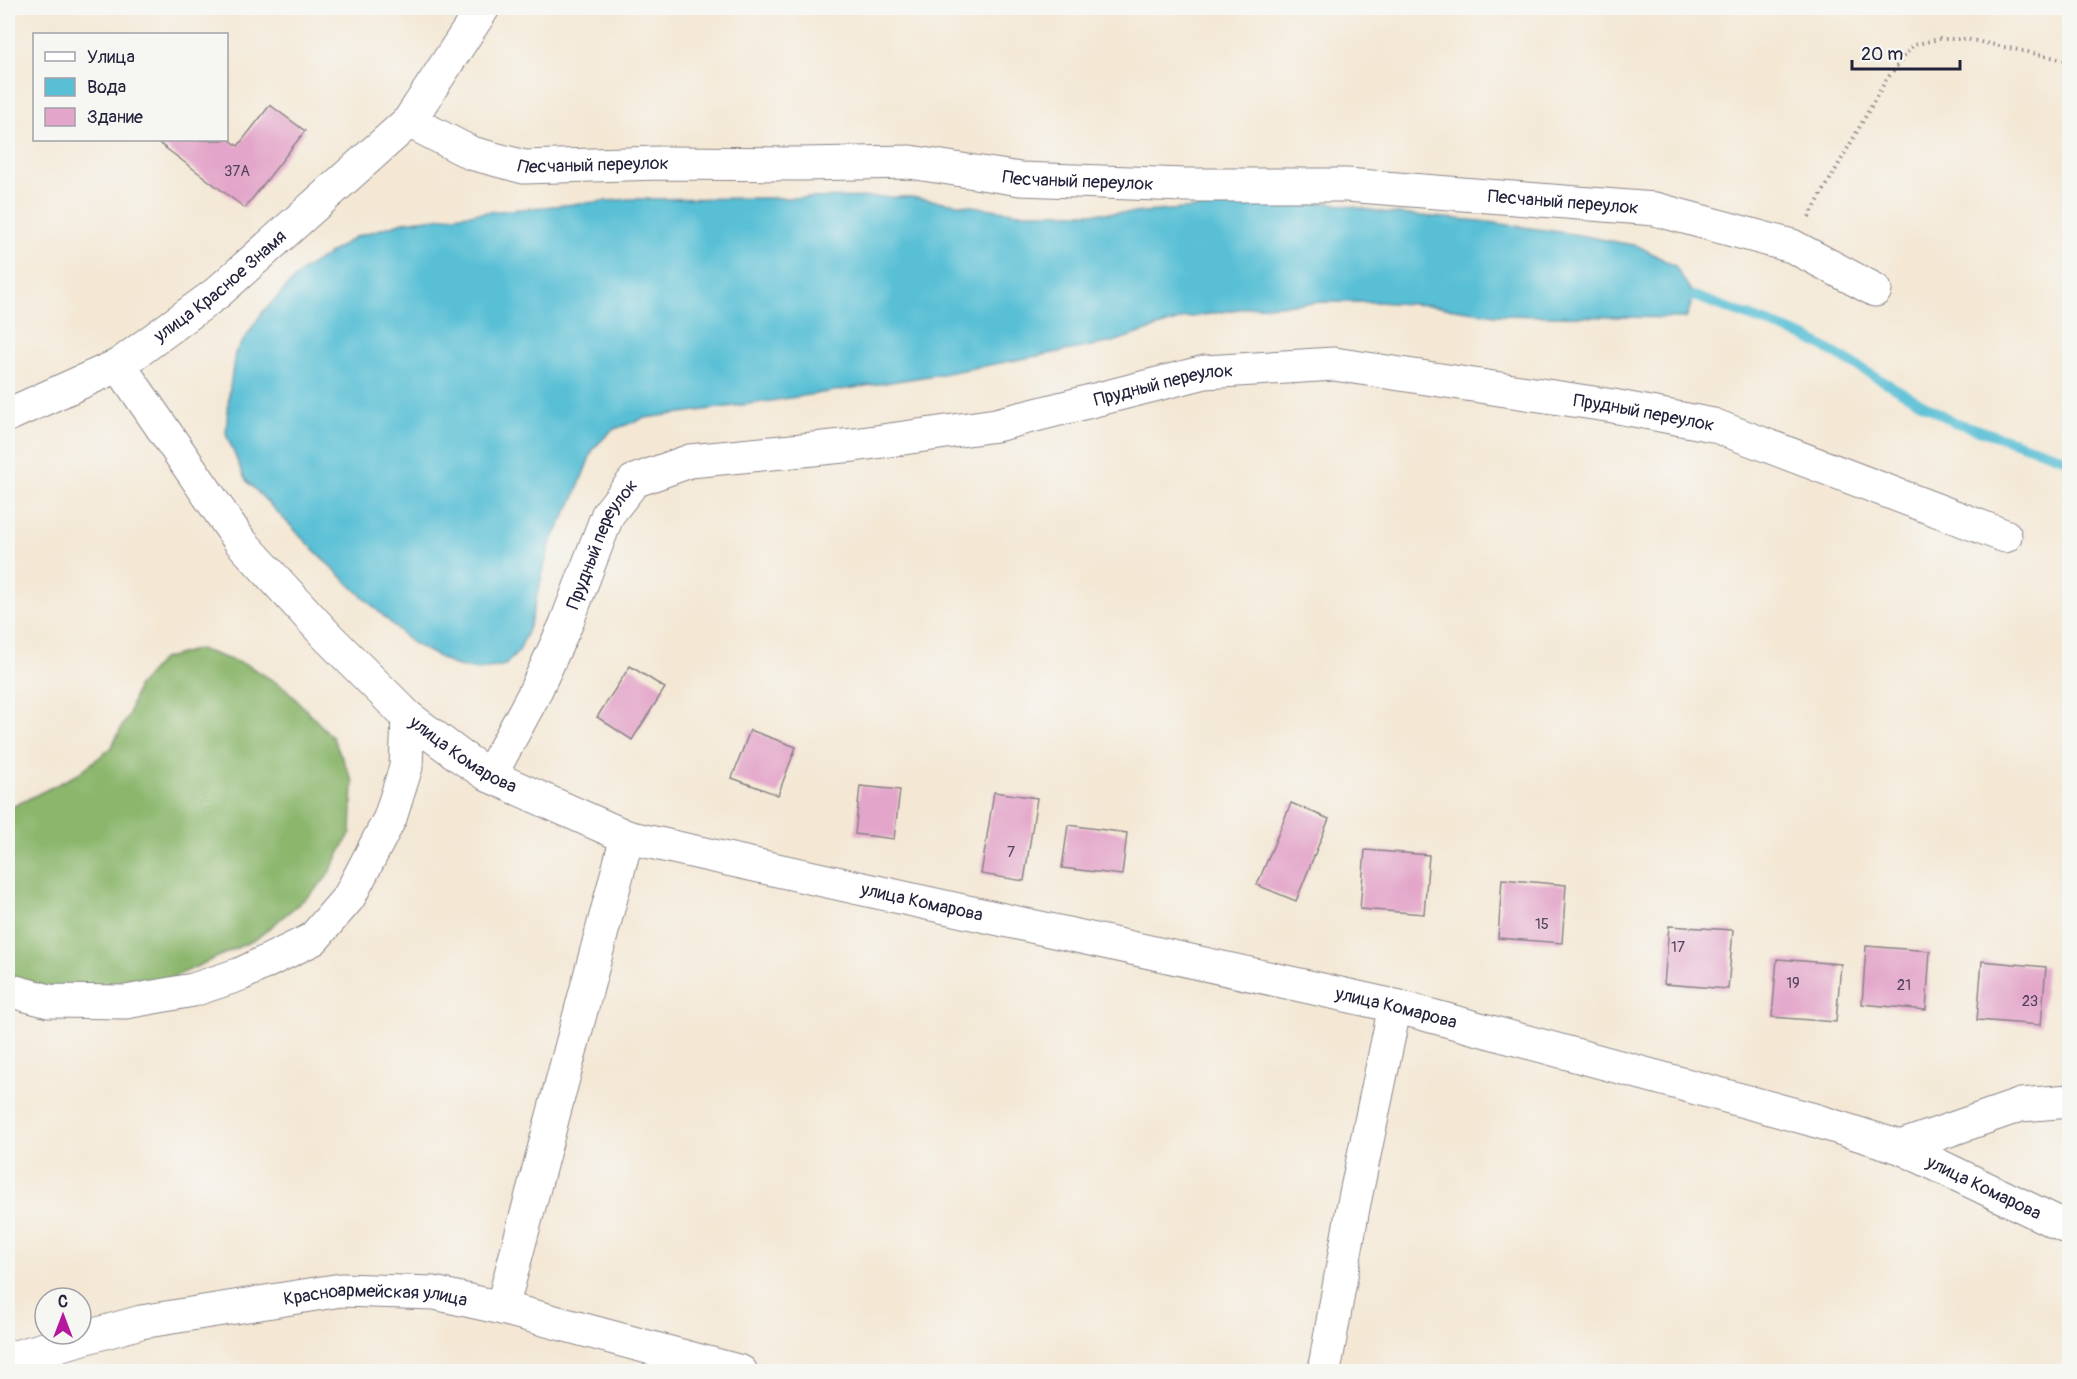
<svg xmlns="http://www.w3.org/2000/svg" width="2077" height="1379" font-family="Pangolin,sans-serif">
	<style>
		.forest { fill: #8bb66c; stroke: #566c54; stroke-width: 1.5 }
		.water { fill: #58bfd5; stroke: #3d7088; stroke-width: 1.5 }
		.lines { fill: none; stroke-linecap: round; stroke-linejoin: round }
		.stream { stroke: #58bfd5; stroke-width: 10 }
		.building { fill: #e3a5c9 }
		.minor-casing { stroke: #8b8588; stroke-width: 35 }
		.path { stroke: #8b8588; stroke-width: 4; stroke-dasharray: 1.5 4.5; stroke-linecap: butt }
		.minor { stroke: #fff; stroke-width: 33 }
		.labels { text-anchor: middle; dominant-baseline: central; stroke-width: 5; stroke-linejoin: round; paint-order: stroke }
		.number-label { font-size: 15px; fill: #52435e }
		.street-label { font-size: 18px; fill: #22223b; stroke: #f6f6f2 }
	</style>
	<rect width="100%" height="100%" fill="#f6f6f2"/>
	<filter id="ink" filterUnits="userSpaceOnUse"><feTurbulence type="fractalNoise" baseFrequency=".0167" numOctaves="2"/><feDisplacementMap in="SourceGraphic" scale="12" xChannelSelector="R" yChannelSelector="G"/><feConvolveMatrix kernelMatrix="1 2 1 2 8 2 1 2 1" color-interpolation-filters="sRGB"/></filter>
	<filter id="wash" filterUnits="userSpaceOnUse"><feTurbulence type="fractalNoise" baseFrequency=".008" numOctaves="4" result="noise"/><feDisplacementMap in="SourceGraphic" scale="24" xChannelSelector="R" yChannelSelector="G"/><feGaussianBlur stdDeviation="1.35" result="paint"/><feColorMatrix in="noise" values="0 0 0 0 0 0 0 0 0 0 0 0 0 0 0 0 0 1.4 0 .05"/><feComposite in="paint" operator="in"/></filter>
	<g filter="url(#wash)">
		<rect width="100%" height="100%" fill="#f4e8d5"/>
		<polygon class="forest" points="199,649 249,666 285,688 333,738 353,782 351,832 326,878 312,893 256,939 174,977 98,994 8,981 8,809 76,775 110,749 129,714 137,687 162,659"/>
		<polygon class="water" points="910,197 1019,213 1132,213 1259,203 1330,203 1388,213 1480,221 1573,234 1638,246 1675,266 1694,296 1686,318 1496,315 1426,305 1378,302 1322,302 1251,307 1185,318 1113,342 941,374 771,401 645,418 612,430 593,449 574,498 550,544 530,624 519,651 505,665 478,670 454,665 412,643 326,562 245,479 226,434 229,394 235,353 262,313 302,271 355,237 404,222 478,213 629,199"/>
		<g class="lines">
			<polyline class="stream" points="1694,296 1808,338 1954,422 2070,460"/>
		</g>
		<g id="blocks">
			<g class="building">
				<polygon points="270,105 305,131 245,208 155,140 226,140 226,137 238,146"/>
				<polygon points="630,666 665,688 632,740 597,717"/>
				<polygon points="750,730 796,747 778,795 732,778"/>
				<polygon points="860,786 900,790 894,839 855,834"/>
				<polygon points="994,792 1037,798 1024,881 981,874"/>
				<polygon points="1291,803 1329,819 1296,901 1257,885"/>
				<polygon points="1068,825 1127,833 1122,875 1062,868"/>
				<polygon points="1365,850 1429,855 1424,914 1360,909"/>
				<polygon points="1502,879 1566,885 1562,943 1498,938"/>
				<polygon points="1669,926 1733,930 1728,989 1664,984"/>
				<polygon points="1866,946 1930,951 1926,1010 1862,1004"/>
				<polygon points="1777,959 1841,964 1836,1022 1772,1017"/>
				<polygon points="1982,961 2046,967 2041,1025 1977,1020"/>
			</g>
		</g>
	</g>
	<g filter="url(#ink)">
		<use href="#blocks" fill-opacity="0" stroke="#8b8588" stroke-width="1.5"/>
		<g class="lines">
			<defs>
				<g id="minor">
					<path id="s1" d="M409,121l62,32 53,14 136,-4 143,1 107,-2 110,17 165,6h161l309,24 137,37 83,44"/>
					<path id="s2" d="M119,365l121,176 87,95 81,81 52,39 30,20 137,61 768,169 419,114 86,27 170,82"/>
					<path id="s3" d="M8,415l111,-50 98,-72 192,-172 74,-113"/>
					<path id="s4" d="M490,776l43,-80 33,-72 42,-110 26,-33 56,-20 164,-16 142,-20 209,-53 129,-8 279,42 100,19 292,111"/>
					<polyline points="8,990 49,1001 126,1002 193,990 241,974 313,939 349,897 390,818 406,767 408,717"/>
					<polyline points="1900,1147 2021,1105 2070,1101"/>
					<polyline points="502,1308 627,837"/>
					<path id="s5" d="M8,1359l133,-37 200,-32 93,3 68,15 239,64"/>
					<polyline points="1324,1372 1353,1208 1395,1006"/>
				</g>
			</defs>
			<use href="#minor" class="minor-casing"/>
			<polyline class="path" points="1809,217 1886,80 1913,45 1939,39 1966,39 2070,61"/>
			<use href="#minor" class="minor"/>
		</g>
	</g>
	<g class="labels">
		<g class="number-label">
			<text x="237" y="171">37А</text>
			<text x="1011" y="852">7</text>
			<text x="1542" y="924">15</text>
			<text x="1678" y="947">17</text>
			<text x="1793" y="983">19</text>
			<text x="1904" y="985">21</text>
			<text x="2030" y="1001">23</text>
		</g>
		<g class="street-label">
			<text stroke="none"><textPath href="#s1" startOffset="194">Песчаный переулок</textPath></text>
			<text stroke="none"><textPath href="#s1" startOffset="680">Песчаный переулок</textPath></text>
			<text stroke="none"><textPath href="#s1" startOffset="1166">Песчаный переулок</textPath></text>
			<text stroke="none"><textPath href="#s3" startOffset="250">улица Красное Знамя</textPath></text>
			<text stroke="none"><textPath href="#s4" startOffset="870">Прудный переулок</textPath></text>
			<text stroke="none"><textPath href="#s4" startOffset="1356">Прудный переулок</textPath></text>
			<text stroke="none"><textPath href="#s4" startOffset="258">Прудный переулок</textPath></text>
			<text stroke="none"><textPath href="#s2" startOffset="524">улица Комарова</textPath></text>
			<text stroke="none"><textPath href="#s2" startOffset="1010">улица Комарова</textPath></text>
			<text stroke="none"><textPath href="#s2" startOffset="1496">улица Комарова</textPath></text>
			<text stroke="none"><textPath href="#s2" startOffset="2112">улица Комарова</textPath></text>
			<text stroke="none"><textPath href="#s5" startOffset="375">Красноармейская улица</textPath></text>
		</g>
	</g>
	<rect width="2077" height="1379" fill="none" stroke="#f6f6f2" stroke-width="30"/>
	<rect x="33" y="33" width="195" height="108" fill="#f6f6f2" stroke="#a1a1a9" stroke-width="1.5"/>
	<rect x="45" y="52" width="30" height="9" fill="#ffffff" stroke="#a1a1a9" stroke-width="1.5"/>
	<text x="87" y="63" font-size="18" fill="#22223b">Улица</text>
	<rect x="45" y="78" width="30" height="18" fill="#58bfd5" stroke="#a1a1a9" stroke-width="1.5"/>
	<text x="87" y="93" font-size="18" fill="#22223b">Вода</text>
	<rect x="45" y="108" width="30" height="18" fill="#e3a5c9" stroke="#a1a1a9" stroke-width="1.5"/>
	<text x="87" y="123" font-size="18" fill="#22223b">Здание</text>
	<g transform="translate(63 1316)"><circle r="28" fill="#f6f6f2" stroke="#a1a1a9" stroke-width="1.5"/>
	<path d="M0-4.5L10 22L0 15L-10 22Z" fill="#b5179e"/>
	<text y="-9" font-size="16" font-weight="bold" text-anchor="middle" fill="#22223b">С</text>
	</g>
	<path d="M1852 60v9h108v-9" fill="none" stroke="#22223b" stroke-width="3"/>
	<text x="1861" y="60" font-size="18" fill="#22223b" stroke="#f6f6f2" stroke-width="4.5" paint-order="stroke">20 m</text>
</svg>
